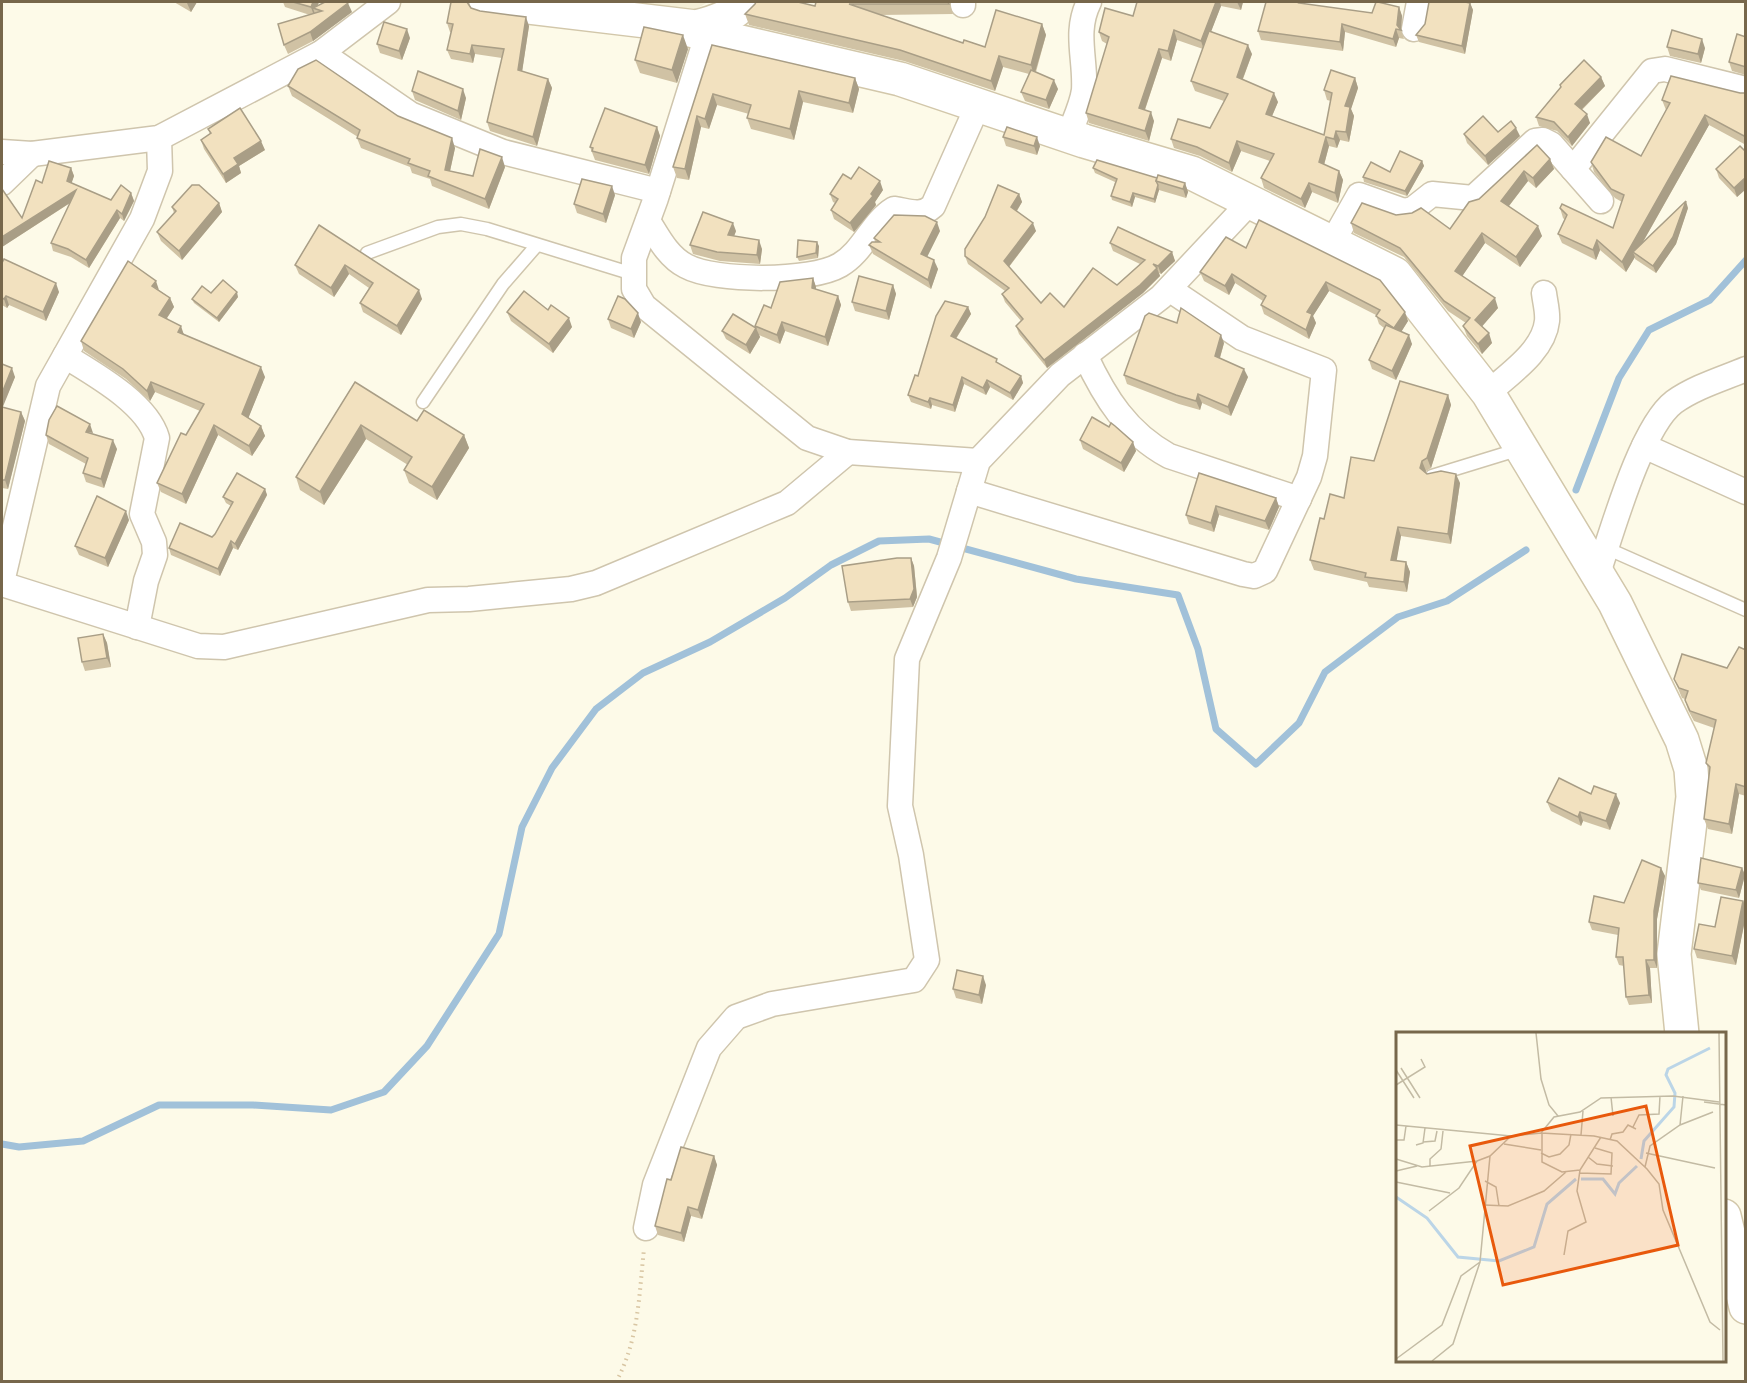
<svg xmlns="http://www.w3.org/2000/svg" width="1747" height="1383" font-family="Roboto,sans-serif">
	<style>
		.residential { fill: #f4eed6 }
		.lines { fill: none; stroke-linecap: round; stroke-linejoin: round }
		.stream { stroke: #a1c1d9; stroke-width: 7 }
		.lane-casing { stroke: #cfc5ad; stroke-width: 15 }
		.street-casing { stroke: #cfc5ad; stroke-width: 27 }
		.secondary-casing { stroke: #d2c7aa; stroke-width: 36 }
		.path { stroke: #d8c5a2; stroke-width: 4; stroke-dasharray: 1.5 4.5; stroke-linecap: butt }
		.lane { stroke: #fff; stroke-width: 12 }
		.street { stroke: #fff; stroke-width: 24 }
		.secondary { stroke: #fff; stroke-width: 33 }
		.wall { fill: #d0c2a4 }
		.shaded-wall { fill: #a99e86 }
		.building { fill: #f2e1bf; stroke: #a99e86; stroke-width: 1.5 }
		.inset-river { fill: none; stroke: #bbd5e7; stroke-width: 3 }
		.inset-road { fill: none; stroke: #c3bba4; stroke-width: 1.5 }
		.view { fill: #e8590c; fill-opacity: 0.15; stroke: #e8590c; stroke-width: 3 }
		.inset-edge { fill: none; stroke: #77674b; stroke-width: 3 }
	</style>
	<rect width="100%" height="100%" fill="#fdfae8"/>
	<polygon class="residential" points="589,2 708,2 669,25"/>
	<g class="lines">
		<g class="stream">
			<polyline points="1576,490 1619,378 1649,330 1710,300 1746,260"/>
			<polyline points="2,1144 19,1147 83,1141 159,1105 253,1105 331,1110 384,1092 427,1046 499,934 522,827 552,768 596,709 643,673 710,642 785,598 831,565 879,541 929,539 1076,579 1178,595 1198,649 1216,729 1256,764 1299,723 1325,672 1398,617 1447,601 1526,550"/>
		</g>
		<defs>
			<g id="lane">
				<polyline points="367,253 438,227 461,224 487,229 633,274"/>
				<polyline points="423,402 503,284 537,245"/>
				<polyline points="1432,476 1520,449"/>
				<polyline points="1606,548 1746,610"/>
			</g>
			<g id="street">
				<polyline points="963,5 963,2"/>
				<polyline points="1414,29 1419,2"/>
				<polyline points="707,35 656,198 634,258 634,289 644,306 807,438 848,452 978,461"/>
				<polyline points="321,53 410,114 503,152 658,191"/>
				<path d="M1069,135c5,-14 13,-30 15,-45 2,-31 -10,-58 5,-88"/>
				<polyline points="2,152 32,154 159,138 321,53 388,2"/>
				<polyline points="1573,169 1652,71 1665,69 1746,89"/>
				<polyline points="2,183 32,154"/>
				<path d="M648,221c10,16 20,36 38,45 29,16 125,16 154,-1 24,-14 31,-42 54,-56 15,2 27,8 39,-3l45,-101"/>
				<polyline points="1332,243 1359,195 1404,211 1413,209 1432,194 1473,198 1535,141 1543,140 1551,144 1601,201"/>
				<path d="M1085,355c20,43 42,78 84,101l130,43"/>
				<path d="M65,356c29,18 82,47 92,82l-15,76 12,28 1,13 -9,26 -9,46"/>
				<path d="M1488,393c21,-19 56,-42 59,-72 1,-9 -2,-19 -3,-28"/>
				<polyline points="1644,446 1746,492"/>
				<polyline points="969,491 1243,574 1254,576 1265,571 1309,477 1315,456 1324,370 1242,338 1169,289"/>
				<path d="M1598,573c14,-41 43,-146 76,-171 21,-15 48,-23 72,-33"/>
				<polyline points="2,582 48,386 142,219 160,171 159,138"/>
				<polyline points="2,584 198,646 224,647 428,600 469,599 571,589 596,583 787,503 848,452"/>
				<polyline points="646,1228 655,1185 709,1048 736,1017 772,1004 914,980 927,960 911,855 900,806 907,659 949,558 978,461 1060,375 1161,297 1252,200"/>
			</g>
			<g id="secondary">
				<path d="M486,2l210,25c19,-5 36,-10 49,-25"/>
				<polyline points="668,25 900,79 1084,141 1192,173 1395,274 1488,393 1615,603 1682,740 1691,769 1693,797 1674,954 1682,1034"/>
				<polyline points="1724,1216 1746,1307"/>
			</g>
		</defs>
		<use href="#lane" class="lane-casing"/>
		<use href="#street" class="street-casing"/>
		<use href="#secondary" class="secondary-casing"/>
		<path class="path" d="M616,1382c23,-42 23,-88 28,-133"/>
		<use href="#lane" class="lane"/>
		<use href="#street" class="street"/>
		<use href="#secondary" class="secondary"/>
	</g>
	<g class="wall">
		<polygon points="174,2 197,2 191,12"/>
		<polygon points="283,2 319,2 318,5 352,12 313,41 288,54 284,45 310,15 285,7"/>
		<polygon points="816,2 949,2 953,14 880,15 963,43 985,47 1042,24 1046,35 1036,72 1058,89 1049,109 1025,101 1021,92 1029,74 1003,67 995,91 904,61 749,25 745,14 815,6"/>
		<polygon points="1137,2 1243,2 1241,10 1221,6 1211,31 1252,54 1243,79 1278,102 1272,116 1324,135 1331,101 1327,100 1324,90 1355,78 1358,88 1351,109 1354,116 1349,142 1340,140 1337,148 1329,146 1324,165 1339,171 1343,180 1338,203 1312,192 1305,208 1264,188 1261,178 1270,161 1241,151 1232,172 1200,156 1174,148 1171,139 1210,128 1224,101 1195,91 1191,81 1203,49 1177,40 1171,61 1162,58 1145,110 1154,121 1149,141 1089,123 1086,113 1107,44 1102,41 1099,32 1133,16"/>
		<polygon points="1470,3 1473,10 1465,54 1419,42 1416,35 1425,24"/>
		<polygon points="1302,4 1372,13 1399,7 1402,16 1401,30 1404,39 1399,38 1396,47 1345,32 1343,51 1261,40 1258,31"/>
		<polygon points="471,8 480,11 529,26 522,71 548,79 552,88 537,146 490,131 487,122 502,58 475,54 473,63 451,59 447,50 451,32 450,32 447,23"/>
		<polygon points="1746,37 1746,75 1732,71 1729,62"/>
		<polygon points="410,38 402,60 380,53 377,44"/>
		<polygon points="712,45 855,78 859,89 853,113 803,102 794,140 751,129 747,118 749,114 717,105 709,129 701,127 689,180 677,178 673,167"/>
		<polygon points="1667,47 1705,48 1701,63 1670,56"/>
		<polygon points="688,49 677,83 640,73 635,60"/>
		<polygon points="1601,77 1605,86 1582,110 1590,123 1572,146 1557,131 1539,126 1536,117 1561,87 1560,85"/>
		<polygon points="288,86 398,116 455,148 450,171 473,176 505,167 489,209 432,186 430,179 412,173 410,167 361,148 357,138 358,137 292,96"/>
		<polygon points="412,91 466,98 461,120 415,100"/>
		<polygon points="1746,93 1746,145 1709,125 1643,242 1688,208 1676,244 1656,273 1635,259 1635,257 1626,272 1600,250 1596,260 1562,243 1558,234 1565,220 1563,218 1560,208 1613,228 1622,202 1615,198 1594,172 1591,162 1641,156 1666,110 1662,100"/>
		<polygon points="657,127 660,136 649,174 595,160 590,147"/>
		<polygon points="208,129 265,150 239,166 241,173 226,183 204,149 201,140 210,134"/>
		<polygon points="1464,134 1520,136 1488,165 1467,143"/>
		<polygon points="1003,137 1040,146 1037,155 1006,146"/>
		<polygon points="1537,145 1550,159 1554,169 1536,188 1528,181 1509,206 1542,236 1520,267 1485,243 1462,276 1498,308 1482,326 1492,343 1482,354 1467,336 1463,326 1466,323 1448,311 1404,257 1354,233 1351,223 1396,215 1450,229 1479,199"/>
		<polygon points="1746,152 1746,189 1737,197 1719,178 1716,169"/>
		<polygon points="1422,161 1424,166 1407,196 1364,182 1363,177 1390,172"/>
		<polygon points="71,168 74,176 71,183 111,200 131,193 134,201 124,221 120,218 89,268 71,257 53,251 51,243 70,203 2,247 2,189 22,218 42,183"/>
		<polygon points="1093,168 1185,183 1188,192 1186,198 1159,190 1155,203 1135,197 1132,207 1112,200 1111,196 1115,182 1095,173"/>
		<polygon points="851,179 883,190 875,202 876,205 854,232 834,219 831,210 835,203 833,202 830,194"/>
		<polygon points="1019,194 1022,202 1017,211 1036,231 1009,267 1041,303 1064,307 1117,285 1140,264 1113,251 1110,243 1172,252 1175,261 1161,274 1159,273 1160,276 1143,293 1047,368 1019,334 1016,326 1021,321 1005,302 1002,294 1005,291 968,264 965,256"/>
		<polygon points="615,195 606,223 577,213 574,204"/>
		<polygon points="219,203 222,212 182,260 161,241 157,232 174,213 172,207"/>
		<polygon points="1259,220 1408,321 1401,332 1412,344 1396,380 1372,369 1369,360 1384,328 1379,324 1376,315 1329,291 1313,316 1316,323 1309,339 1264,314 1261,305 1263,301 1235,283 1229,295 1204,281 1200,272 1246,248"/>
		<polygon points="319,225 422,299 401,335 363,312 360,303 369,288 349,274 334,297 299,274 295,265"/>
		<polygon points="736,231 734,236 762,249 760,264 720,261 693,254 690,245"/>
		<polygon points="940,231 927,257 938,269 931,289 873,254 869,245 875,242 874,238"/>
		<polygon points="819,246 818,258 799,261 797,257"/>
		<polygon points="2,263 59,292 46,321 9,305 7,308 2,305"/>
		<polygon points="813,278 816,287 816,290 838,296 841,305 828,346 785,331 780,344 759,335 760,337 750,354 726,339 722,331 755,327 755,326 771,308"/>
		<polygon points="893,285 896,294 889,320 855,311 852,302"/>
		<polygon points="159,290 170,298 174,307 167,318 184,334 265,377 248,418 261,426 265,436 252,456 218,435 186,504 161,492 157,483 200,411 155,392 150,401 126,379 84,351 81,341"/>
		<polygon points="211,293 238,297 219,322 194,303 192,299"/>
		<polygon points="968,307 971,314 956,339 1021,376 1023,383 1013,400 990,387 986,395 964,384 955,412 932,405 931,409 911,402 908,395"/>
		<polygon points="548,310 572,327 553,353 511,321 507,312"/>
		<polygon points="608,319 641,322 634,338 611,328"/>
		<polygon points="1224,343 1220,358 1248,377 1231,416 1202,403 1200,410 1179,404 1127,384 1124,375"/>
		<polygon points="2,364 15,377 2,407 21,412 25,421 8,489 2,488"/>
		<polygon points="355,382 417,421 464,435 469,448 437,500 409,483 404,470 408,465 366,439 324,505 300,490 296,477"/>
		<polygon points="1448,395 1451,405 1431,468 1426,471 1425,473 1427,474 1460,483 1451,544 1401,536 1396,561 1406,562 1410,572 1407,592 1369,587 1367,582 1314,570 1310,560 1324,519 1344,498 1374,461"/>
		<polygon points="93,434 117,449 104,488 86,482 83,473 86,464 49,444 46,435"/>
		<polygon points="1080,440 1133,442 1136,451 1124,472 1083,449"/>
		<polygon points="1199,473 1276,498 1279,507 1269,530 1219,515 1214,532 1189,524 1186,515"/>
		<polygon points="265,489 267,495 238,550 233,548 220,576 171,555 169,548 212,537 215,534 231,506 226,503 223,497"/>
		<polygon points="129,520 108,567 79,555 75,546"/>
		<polygon points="911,558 914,566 917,597 913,607 851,611 848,602"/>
		<polygon points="103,634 107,643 111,667 85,671 82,662"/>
		<polygon points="1746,650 1746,796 1739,794 1732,834 1708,829 1704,819 1710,772 1706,763 1714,728 1694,721 1688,710 1685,700 1685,699 1682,698 1674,679 1727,668"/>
		<polygon points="1591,794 1620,803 1610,830 1583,821 1581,826 1551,811 1547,802"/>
		<polygon points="1661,868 1665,876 1657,919 1657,968 1650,968 1652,1003 1629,1005 1626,997 1624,966 1619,965 1616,957 1618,935 1592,930 1589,922 1624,903"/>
		<polygon points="1742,868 1745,875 1739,898 1701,890 1698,883"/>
		<polygon points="1743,901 1746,907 1746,915 1736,965 1697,958 1694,949 1715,927"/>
		<polygon points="986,985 982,1004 956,998 953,989"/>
		<polygon points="714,1156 717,1165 702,1219 691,1216 684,1242 658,1235 655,1226 671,1180"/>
	</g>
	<g class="shaded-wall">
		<polygon points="188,2 197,2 191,12 187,3"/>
		<polygon points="313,2 319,2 316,9 313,8 315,14 314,16 311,7"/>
		<polygon points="1216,2 1220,2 1221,6 1204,50 1201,41"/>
		<polygon points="1237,2 1243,2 1241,10"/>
		<polygon points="348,3 352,12 313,41 310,32"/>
		<polygon points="1470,3 1473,10 1465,54 1462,46"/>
		<polygon points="1399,7 1402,16 1401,30 1397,25"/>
		<polygon points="526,17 529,26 521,79 518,70"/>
		<polygon points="1042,24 1046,35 1034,76 1031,65"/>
		<polygon points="1342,24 1345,32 1343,51 1340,42"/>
		<polygon points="407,29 410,38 402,60 399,51"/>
		<polygon points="1396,29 1399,38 1396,47 1393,39"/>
		<polygon points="1174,30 1177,40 1171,61 1168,51"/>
		<polygon points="683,35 688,49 677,83 672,70"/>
		<polygon points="1702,39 1705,48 1701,63 1698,54"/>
		<polygon points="472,45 475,54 473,63 470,54"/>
		<polygon points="1248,45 1252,54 1240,86 1237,77"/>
		<polygon points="1159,49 1162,58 1142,118 1139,108"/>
		<polygon points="999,56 1003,67 995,91 991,81"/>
		<polygon points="1601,77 1605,86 1578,113 1575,104"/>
		<polygon points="855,78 859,89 853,113 849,103"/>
		<polygon points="1355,78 1358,88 1351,109 1354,116 1349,142 1346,132 1345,106"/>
		<polygon points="548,79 552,88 537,146 533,137"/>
		<polygon points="1054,80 1058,89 1049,109 1046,100"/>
		<polygon points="463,89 466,98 461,120 458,111"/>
		<polygon points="799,91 803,102 794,140 790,129"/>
		<polygon points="1274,93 1278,102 1269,123 1266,114"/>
		<polygon points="713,94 717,105 709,129 705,119"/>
		<polygon points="1151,112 1154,121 1149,141 1145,131"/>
		<polygon points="1587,114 1590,123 1572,146 1568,137"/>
		<polygon points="1705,115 1709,125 1636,254 1633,252 1635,257 1626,272 1622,262"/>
		<polygon points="697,116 701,127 689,180 685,169"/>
		<polygon points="657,127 660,136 649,174 645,165"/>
		<polygon points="1516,128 1520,136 1488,165 1485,156"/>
		<polygon points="1336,131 1340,140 1337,148 1334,139"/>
		<polygon points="1037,137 1040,146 1037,155 1034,146"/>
		<polygon points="1326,137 1329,146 1322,172 1319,162"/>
		<polygon points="452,138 455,148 448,180 445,170"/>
		<polygon points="261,141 265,150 239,166 241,173 226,183 223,174 234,158"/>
		<polygon points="1237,141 1241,151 1232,172 1229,163"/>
		<polygon points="502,157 505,167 489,209 485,199"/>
		<polygon points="1550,159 1554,169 1536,188 1533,178"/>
		<polygon points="1422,161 1424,166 1407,196 1405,191"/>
		<polygon points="71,168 74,176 70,188 67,181"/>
		<polygon points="1339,171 1343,180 1338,203 1335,193"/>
		<polygon points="1524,171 1528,181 1505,211 1501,201"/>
		<polygon points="1746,177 1746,189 1737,197 1734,188"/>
		<polygon points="880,181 883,190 875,202 876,205 854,232 850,223"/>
		<polygon points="1185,183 1188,192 1186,198 1183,189"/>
		<polygon points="1309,183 1312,192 1305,208 1301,199"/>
		<polygon points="1158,185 1159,190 1155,203 1154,199"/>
		<polygon points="612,186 615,195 606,223 603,214"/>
		<polygon points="76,190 79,197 2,247 2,237"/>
		<polygon points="131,193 134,201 124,221 122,214"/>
		<polygon points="1133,193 1135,197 1132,207 1130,202"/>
		<polygon points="1019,194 1022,202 1014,215 1011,207"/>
		<polygon points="1686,201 1688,208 1676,244 1656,273 1653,266"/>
		<polygon points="219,203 222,212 182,260 179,251"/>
		<polygon points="117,210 120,218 89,268 86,260"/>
		<polygon points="937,222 940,231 924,263 921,254"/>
		<polygon points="733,223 736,231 731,244 728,235"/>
		<polygon points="1033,223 1036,231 1007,269 1004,261"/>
		<polygon points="1538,226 1542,236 1520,267 1516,257"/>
		<polygon points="1482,233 1485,243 1459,281 1455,271"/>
		<polygon points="759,240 762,249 760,264 757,255"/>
		<polygon points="1597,240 1600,250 1596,260 1593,250"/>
		<polygon points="817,242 819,246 818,258 816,253"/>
		<polygon points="1172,252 1175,261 1161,274 1158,266"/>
		<polygon points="934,260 938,269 931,289 928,280"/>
		<polygon points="345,265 349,274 334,297 331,288"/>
		<polygon points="1157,268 1160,276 1143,293 1047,368 1044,360"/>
		<polygon points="1232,274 1235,283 1229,295 1225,286"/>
		<polygon points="813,278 816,287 815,297 812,288"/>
		<polygon points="156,281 159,290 152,286"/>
		<polygon points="1326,282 1329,291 1313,316 1316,323 1309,339 1306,330 1307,312"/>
		<polygon points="56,283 59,292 46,321 43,312"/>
		<polygon points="893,285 896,294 889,320 886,311"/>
		<polygon points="419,290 422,299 401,335 397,326"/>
		<polygon points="237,292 238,297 219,322 217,318"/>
		<polygon points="6,296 9,305 7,308 4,299"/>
		<polygon points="838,296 841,305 828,346 825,337"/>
		<polygon points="170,298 174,307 163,324 159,315"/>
		<polygon points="1495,298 1498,308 1479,330 1475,320"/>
		<polygon points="968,307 971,314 953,343 951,336"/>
		<polygon points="1405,312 1408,321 1398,337 1394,328"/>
		<polygon points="638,313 641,322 634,338 631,329"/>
		<polygon points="569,318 572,327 553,353 549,344"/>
		<polygon points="782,322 785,331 780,344 777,335"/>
		<polygon points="181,326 184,335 178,332"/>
		<polygon points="756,328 760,337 750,354 746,345"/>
		<polygon points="1489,333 1492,343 1482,354 1478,344"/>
		<polygon points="1221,335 1224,343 1218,364 1215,356"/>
		<polygon points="1409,335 1412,344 1396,380 1392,371"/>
		<polygon points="261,367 265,377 246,424 242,414"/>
		<polygon points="12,368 15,377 2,409 2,393"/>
		<polygon points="1244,369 1248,377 1231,416 1228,407"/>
		<polygon points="1021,376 1023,383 1013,400 1010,393"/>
		<polygon points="962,377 964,384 955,412 953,405"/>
		<polygon points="987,380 990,387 986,395 983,388"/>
		<polygon points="151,382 155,392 150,401 147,391"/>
		<polygon points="1198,394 1202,403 1200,410 1196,401"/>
		<polygon points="1448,395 1451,405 1431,468 1427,458"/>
		<polygon points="930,398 932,405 931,409 928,402"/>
		<polygon points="21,412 25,421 8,489 5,480"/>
		<polygon points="90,424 93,433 86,432"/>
		<polygon points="214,425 218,435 186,504 182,494"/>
		<polygon points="361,425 366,439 324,505 320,492"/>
		<polygon points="261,426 265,436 252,456 249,446"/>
		<polygon points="464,435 469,448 437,500 432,487"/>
		<polygon points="113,440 117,449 104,488 101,479"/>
		<polygon points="1133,442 1136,451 1124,472 1121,463"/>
		<polygon points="1422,461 1426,471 1424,478 1420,468"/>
		<polygon points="1456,474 1460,483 1451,544 1448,534"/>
		<polygon points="265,489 267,495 238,550 235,544"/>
		<polygon points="1276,498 1279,507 1269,530 1265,521"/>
		<polygon points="1216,506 1219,515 1214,532 1211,523"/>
		<polygon points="126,511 129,520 108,567 105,558"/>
		<polygon points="1398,527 1401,536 1395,570 1391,560"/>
		<polygon points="231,541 233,548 220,576 218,569"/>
		<polygon points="911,558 914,566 917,597 913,607 910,599"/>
		<polygon points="1406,562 1410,572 1407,592 1404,582"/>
		<polygon points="103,634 107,643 111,667 107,658"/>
		<polygon points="1736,784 1739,794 1732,834 1729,824"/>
		<polygon points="1616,794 1620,803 1610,830 1606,821"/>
		<polygon points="1580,812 1583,821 1581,826 1578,817"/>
		<polygon points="1661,868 1665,876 1657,919 1657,968 1654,960 1654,911"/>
		<polygon points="1742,868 1745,875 1739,898 1736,890"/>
		<polygon points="1743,901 1746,907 1746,915 1736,965 1732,956"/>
		<polygon points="1646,960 1650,968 1652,1003 1649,995"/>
		<polygon points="983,976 986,985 982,1004 979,995"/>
		<polygon points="714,1156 717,1165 702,1219 698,1210"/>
		<polygon points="688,1207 691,1216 684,1242 681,1233"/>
	</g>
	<g class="building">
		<polygon points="293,2 313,2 311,7"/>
		<polygon points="325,2 348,2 348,3 310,32 284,45 278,24 322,11 313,8"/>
		<polygon points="451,2 467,2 471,8 480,11 526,17 518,70 548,79 533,137 487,122 504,49 472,45 470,54 447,50 453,24 447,23"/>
		<polygon points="756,2 798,2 815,6 816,2 948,2 949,4 849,4 963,43 964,40 985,47 996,10 1042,24 1031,65 999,56 991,81 900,50 745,14 755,4"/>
		<polygon points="1137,2 1216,2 1201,41 1174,30 1168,51 1159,49 1139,108 1151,112 1145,131 1086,113 1109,37 1099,32 1105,8 1133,16"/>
		<polygon points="1266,2 1300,2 1299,3 1372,13 1376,2 1378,2 1399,7 1397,25 1401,30 1396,29 1393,39 1342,24 1340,42 1258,31"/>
		<polygon points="1429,2 1465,2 1470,3 1462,46 1416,35 1425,24"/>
		<polygon points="384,22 407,29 399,51 377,44"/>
		<polygon points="644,27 683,35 672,70 635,60"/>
		<polygon points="1672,30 1702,39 1698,54 1667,47"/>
		<polygon points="1209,31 1248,45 1237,77 1274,93 1266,114 1324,135 1332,93 1324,90 1331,70 1355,78 1345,106 1350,107 1346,132 1336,131 1334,139 1326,137 1319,162 1339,171 1335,193 1309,183 1301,199 1261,178 1274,154 1237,141 1229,163 1197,147 1171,139 1178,119 1210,128 1228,94 1191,81"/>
		<polygon points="1737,34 1746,37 1746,67 1729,62"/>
		<polygon points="712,45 855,78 849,103 799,91 790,129 747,118 751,105 713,94 705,119 697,116 685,169 673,167"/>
		<polygon points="316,60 398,116 452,138 445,170 473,176 480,149 502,157 485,199 428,176 430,171 408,163 410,159 357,138 360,130 288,86 298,69"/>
		<polygon points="1584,60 1601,77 1575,104 1587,114 1568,137 1554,122 1536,117 1561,87 1560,85"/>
		<polygon points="1031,70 1054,80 1046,100 1021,92"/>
		<polygon points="418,71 463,89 458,111 412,91"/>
		<polygon points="1671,76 1740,93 1746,93 1746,132 1744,136 1705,115 1622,262 1597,240 1593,250 1558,234 1567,215 1560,208 1562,204 1613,228 1624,195 1611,189 1591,162 1606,137 1641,156 1670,103 1662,100"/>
		<polygon points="240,108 261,141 234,158 238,164 223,174 201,140 211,133 208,129"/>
		<polygon points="605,108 657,127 645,165 592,151 593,148 590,147"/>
		<polygon points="1483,116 1498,132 1511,121 1516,128 1485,156 1464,134"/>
		<polygon points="1007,127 1037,137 1034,146 1003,137"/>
		<polygon points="1537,145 1550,159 1533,178 1524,171 1501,201 1538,226 1516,257 1482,233 1455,271 1495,298 1475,320 1489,333 1478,344 1463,326 1470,318 1444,301 1400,248 1351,223 1362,203 1396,215 1412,213 1421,208 1450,229 1469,202 1479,199"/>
		<polygon points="1740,146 1746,152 1746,177 1734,188 1716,169"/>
		<polygon points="1400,151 1422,161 1405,191 1363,177 1371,162 1390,172"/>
		<polygon points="1097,160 1157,178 1156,181 1158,185 1154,199 1133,193 1130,202 1111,196 1117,179 1093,168"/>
		<polygon points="49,161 71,168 67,181 111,200 121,185 131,193 122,214 117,210 86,260 68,249 51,243 76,190 2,237 2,189 22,218 36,180 42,183"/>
		<polygon points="859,167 880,181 871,194 873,196 850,223 831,210 838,199 830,194 843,174 851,179"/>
		<polygon points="1158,175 1185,183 1183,189 1156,181"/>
		<polygon points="582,179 612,186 603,214 574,204"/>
		<polygon points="192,185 199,185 219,203 179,251 157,232 176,211 172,207"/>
		<polygon points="998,185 1019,194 1011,207 1033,223 1004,261 1041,303 1050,293 1064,307 1093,268 1117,285 1145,260 1110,243 1118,227 1172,252 1158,266 1153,264 1157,268 1140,285 1044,360 1016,326 1023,319 1002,294 1009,288 965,256 965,249 985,217"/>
		<polygon points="1686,201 1673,237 1653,266 1633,252"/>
		<polygon points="703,212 733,223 728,235 759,240 757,255 717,252 690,245"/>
		<polygon points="894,215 925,216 937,222 921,254 934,260 928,280 869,245 872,242 880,242 874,238"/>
		<polygon points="1259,220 1380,280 1405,312 1394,328 1376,316 1380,310 1326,282 1307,312 1312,314 1306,330 1261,305 1266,296 1232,274 1225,286 1200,272 1226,237 1246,248"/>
		<polygon points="319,225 419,290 397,326 360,303 373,283 345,265 331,288 295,265"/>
		<polygon points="798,240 817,242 816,253 797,257"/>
		<polygon points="4,259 56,283 43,312 6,296 4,299 2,298 2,263"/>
		<polygon points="128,261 156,281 152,286 170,298 159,315 181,326 178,332 261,367 242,414 261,426 249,446 214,425 182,494 157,483 181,433 186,435 204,404 151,382 147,391 123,369 81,341"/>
		<polygon points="859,276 893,285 886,311 852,302"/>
		<polygon points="813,278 812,288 838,296 825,337 782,322 777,335 755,326 764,305 771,308 780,282"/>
		<polygon points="223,280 237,292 217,318 192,299 202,286 211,293"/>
		<polygon points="524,291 548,310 551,305 569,318 549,344 507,312"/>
		<polygon points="618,296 625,299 638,313 631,329 608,319"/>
		<polygon points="945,301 968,307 951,336 997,359 996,362 1021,376 1010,393 987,380 983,388 962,377 953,405 930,398 928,402 908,395 915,375 918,376 936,316"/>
		<polygon points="1181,308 1221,335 1215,356 1244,369 1228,407 1198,394 1196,401 1176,395 1124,375 1145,316 1149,313 1177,323"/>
		<polygon points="733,314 756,328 746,345 722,331"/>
		<polygon points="1386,325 1409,335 1392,371 1369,360"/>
		<polygon points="2,364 12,368 2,393"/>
		<polygon points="1400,381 1448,395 1427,458 1422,461 1420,468 1427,474 1441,471 1456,474 1448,534 1398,527 1391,560 1406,562 1404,582 1365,577 1366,573 1310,560 1320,518 1324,519 1330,494 1344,498 1351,457 1374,461"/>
		<polygon points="355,382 417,421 424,410 464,435 432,487 404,470 412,457 361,425 320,492 296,477"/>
		<polygon points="57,406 90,424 86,432 113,440 101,479 83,473 88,458 46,435 49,420"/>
		<polygon points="2,407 21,412 5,480 2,480"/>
		<polygon points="1092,417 1109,427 1111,423 1115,426 1133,442 1121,463 1080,440"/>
		<polygon points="237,473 265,489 235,544 231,541 218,569 169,548 180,523 212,537 215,534 233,502 223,497"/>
		<polygon points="1199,473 1276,498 1265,521 1216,506 1211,523 1186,515"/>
		<polygon points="97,496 126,511 105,558 75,546"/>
		<polygon points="897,558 911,558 914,589 910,599 848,602 842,566"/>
		<polygon points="103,634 107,658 82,662 78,638"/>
		<polygon points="1739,647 1746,650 1746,787 1736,784 1729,824 1704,819 1710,767 1706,763 1716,720 1690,711 1685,700 1688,691 1679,688 1674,679 1682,654 1727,668"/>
		<polygon points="1559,778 1591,794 1594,786 1616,794 1606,821 1580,812 1578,817 1547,802"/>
		<polygon points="1701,858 1742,868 1736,890 1698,883"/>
		<polygon points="1642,860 1661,868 1654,911 1654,960 1646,960 1649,995 1626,997 1623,957 1616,957 1619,928 1589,922 1594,896 1624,903"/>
		<polygon points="1721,897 1743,901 1732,956 1694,949 1699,924 1715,927"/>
		<polygon points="957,970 983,976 979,995 953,989"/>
		<polygon points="681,1147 714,1156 698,1210 688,1207 681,1233 655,1226 667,1179 671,1180"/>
	</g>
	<g transform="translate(1396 1032)">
		<rect width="330" height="330" fill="#fdfae8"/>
		<path class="inset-river" d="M245,127l3,-18 30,-34 1,-14 -9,-18 2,-6 42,-21M185,147h22l12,15 4,-11 18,-17M0,165l31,21 31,39 41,4 35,-14 13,-43 29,-25"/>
		<path class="inset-road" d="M140,1l5,46 8,26 9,11M323,1l4,328M5,36l19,30M0,38l18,28M0,53l29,-18 -4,-8M215,65l2,19M308,70l22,3M0,93l115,11 30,-3 13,-16 26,-5 21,-14 72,-2 46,6M284,93l3,-29M237,95l6,-12 20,-1 1,-18M145,101l53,3 23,5 30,28 12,15 4,26 47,112 10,8M146,101v29l20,10 18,-2M185,103l2,-24M0,108h8l2,-14M214,108l2,-6 11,-2 5,-7 8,4M27,110l12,-1 2,-10M108,112l37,6M20,113l7,-2 2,-15M145,121l8,4 11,-3 9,-9 2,-11M250,121l69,15M192,125l9,7 16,2M0,127l26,8 55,-6 13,-5 21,-20M34,135v-8l11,-10 2,-18M249,135l5,-21 30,-21 33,-13M0,139l21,-5M183,141l32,1 1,-21 -17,-5M89,149l11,6 3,19M0,150l54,11M88,173l24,1 36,-15 22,-19M33,179l30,-23 18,-27M168,223l4,-24 18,-9 -9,-31 3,-21 21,-33M0,327l46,-34 19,-49 19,-14M36,329l21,-17 27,-82 10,-106"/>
		<path class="view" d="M250,74l32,139 -175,40 -33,-139z"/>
		<rect width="330" height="330" class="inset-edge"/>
	</g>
	<rect width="1747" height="1383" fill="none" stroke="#77674b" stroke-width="6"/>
</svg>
